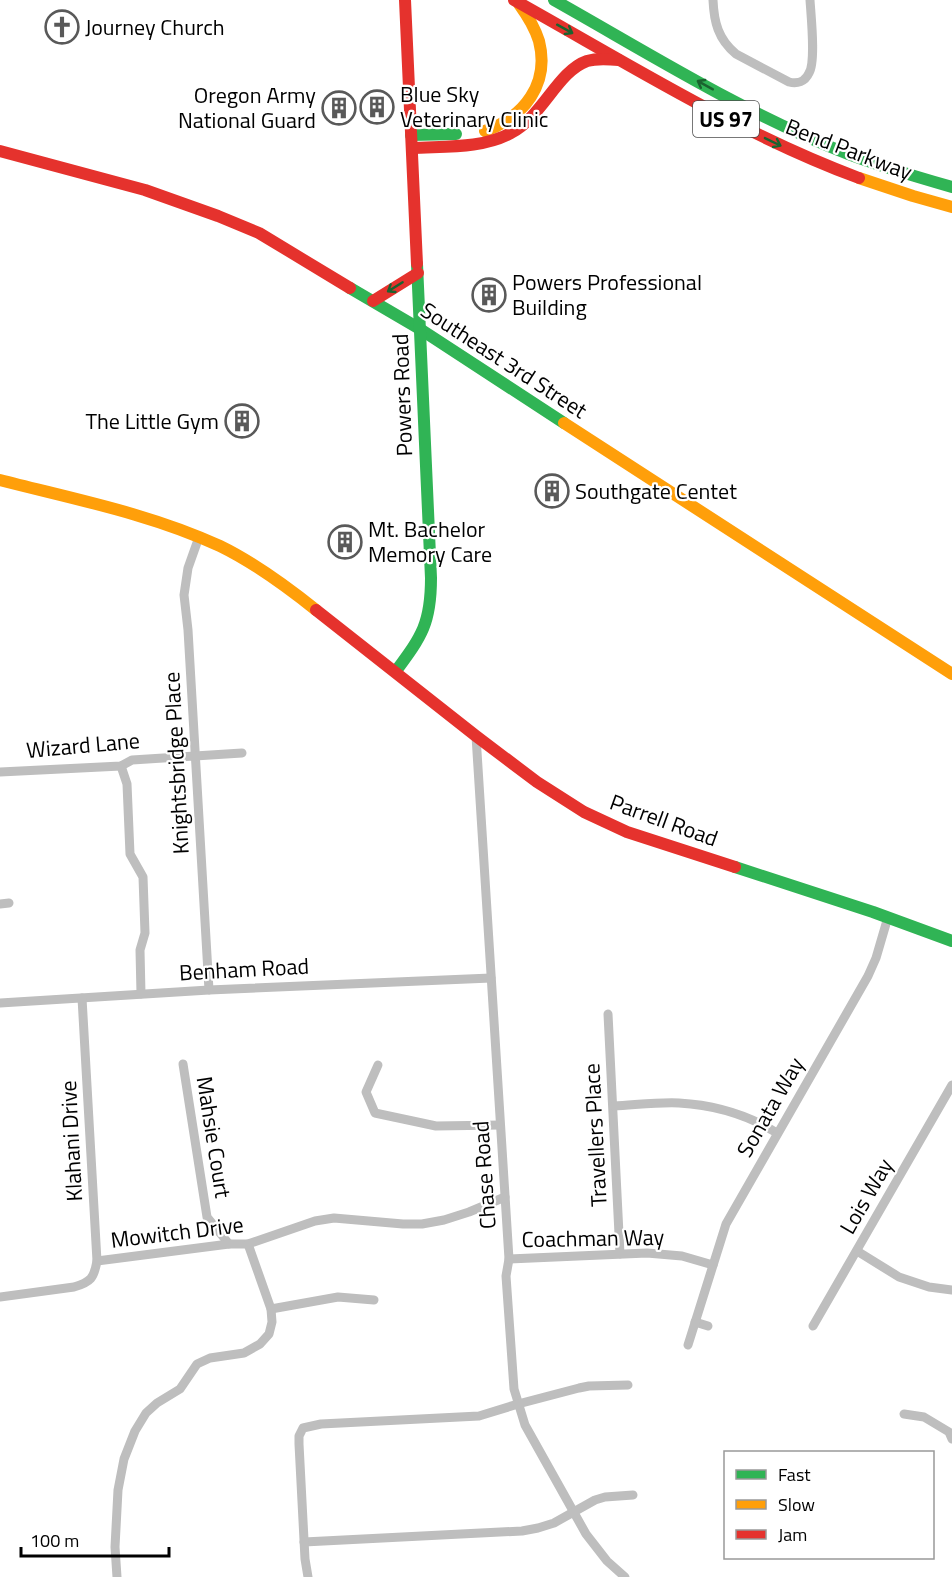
<svg xmlns="http://www.w3.org/2000/svg" width="952" height="1577" font-family="'Titillium Web',sans-serif">
	<style>
		.lines { fill: none; stroke-linecap: round; stroke-linejoin: round }
		.street { stroke: #bebebe; stroke-width: 9 }
		.fast { stroke: #30b455; stroke-width: 12 }
		.slow { stroke: #ff9f0a; stroke-width: 12 }
		.jam { stroke: #e5322d; stroke-width: 12 }
		.oneway { stroke: #1a632f }
		.labels { text-anchor: middle; dominant-baseline: central; stroke-width: 4.5; stroke-linejoin: round; paint-order: stroke }
		.shield { fill: #fff; stroke: #4c4c4c; stroke-width: 1.5 }
		.shield-label { font-size: 21px; font-weight: bold; fill: #000 }
		.poi-label { font-size: 22px; fill: #000; stroke: #fff; text-anchor: start }
		.street-label { font-size: 22px; fill: #000; stroke: #fff }
	</style>
	<rect width="100%" height="100%" fill="#fff"/>
	<g class="lines">
		<g class="street">
			<path d="M713,0c1,22 5,39 23,54l53,28c8,2 16,0 20,-9 7,-11 2,-57 1,-73"/>
			<polyline points="199,537 188,568 184,595 188,630 209,990"/>
			<polyline points="476,736 509,1259 506,1276 514,1389 525,1425 586,1534 607,1561 625,1577"/>
			<polyline points="121,766 127,784 130,854 143,877 145,933 140,950 141,994"/>
			<polyline points="0,772 121,766 132,760 242,753"/>
			<polyline points="0,904 9,903"/>
			<polyline points="0,1003 209,990 491,978"/>
			<polyline points="608,1014 620,1254"/>
			<polyline points="183,1064 207,1217 229,1244"/>
			<polyline points="378,1065 366,1092 375,1113 436,1126 500,1125"/>
			<path d="M614,1106c21,-1 44,-4 65,-3 35,2 69,12 98,30"/>
			<polyline points="857,1251 899,1277 929,1287 952,1290"/>
			<polyline points="509,1259 647,1253 682,1256 713,1265"/>
			<polyline points="97,1261 229,1244 248,1244 315,1221 334,1218 403,1224 422,1224 444,1220 469,1212 505,1197"/>
			<path d="M0,1297l74,-10c17,-5 20,-9 23,-26l-15,-263"/>
			<polyline points="271,1309 338,1297 374,1300"/>
			<polyline points="695,1322 708,1326"/>
			<polyline points="813,1326 952,1085"/>
			<polyline points="688,1345 726,1224 868,976 876,958 888,917"/>
			<polyline points="904,1414 924,1417 949,1432 952,1439"/>
			<polyline points="304,1542 522,1531 538,1528 554,1523 595,1500 605,1497 633,1495"/>
			<polyline points="117,1577 115,1547 118,1490 124,1459 135,1431 146,1413 157,1403 180,1389 197,1364 210,1358 244,1353 260,1344 269,1334 272,1322 271,1309 248,1244"/>
			<polyline points="308,1577 305,1559 299,1444 299,1436 303,1428 321,1424 479,1416 518,1404 579,1388 589,1386 628,1385"/>
		</g>
		<g class="fast">
			<path d="M554,0c96,54 191,114 294,154 34,13 69,23 104,33"/>
			<polyline points="411,135 456,134"/>
			<polyline points="350,288 420,329 564,423"/>
			<path d="M396,671c26,-35 35,-48 35,-93l-14,-314"/>
			<polyline points="735,867 873,912 952,941"/>
		</g>
		<g class="slow">
			<path d="M485,131c39,-14 65,-47 54,-90 -4,-13 -12,-26 -20,-37"/>
			<polyline points="859,178 913,196 952,207"/>
			<polyline points="564,423 952,674"/>
			<path d="M0,480c74,19 151,34 220,66 35,17 66,40 96,64"/>
		</g>
		<g class="jam">
			<polyline points="405,0 417,264"/>
			<path d="M514,0c113,63 224,133 345,178"/>
			<path d="M412,148c32,-2 70,1 99,-15 31,-16 47,-62 76,-72 10,-3 21,-2 32,-1"/>
			<polyline points="0,151 145,190 218,216 259,233 350,288"/>
			<polyline points="373,301 418,273"/>
			<polyline points="316,610 476,736 537,782 584,812 627,832 735,867"/>
		</g>
	</g>
	<defs><path id="oneway-shaft" d="M-6 0H5M1.5-3L5.5 0L1.5 3" fill="none" stroke-width="1.6" stroke-linecap="round" stroke-linejoin="round" transform="scale(1.5)"/></defs>
	<g class="oneway">
		<use href="#oneway-shaft" transform="translate(565 29) rotate(29)"/>
		<use href="#oneway-shaft" transform="translate(705 85) rotate(-151)"/>
		<use href="#oneway-shaft" transform="translate(773 142) rotate(26)"/>
		<use href="#oneway-shaft" transform="translate(395 287) rotate(148)"/>
	</g>
	<defs>
		<symbol id="church-ring" viewBox="-11 -11 22 22"><circle r="9.5" fill="#fff" stroke="#595959" stroke-width="1.5"/><path d="M-1.2-6h2.4v3.5h3.3v2.4h-3.3V6h-2.4V-.1h-3.3v-2.4h3.3Z" fill="#595959"/></symbol>
		<symbol id="building-ring" viewBox="-11 -11 22 22"><circle r="9.5" fill="#fff" stroke="#595959" stroke-width="1.5"/><path d="M-4-6H4V6H1V3H-1V6H-4ZM-2.5-4.3h1.7v1.8h-1.7ZM.8-4.3h1.7v1.8H.8ZM-2.5-1h1.7V.8h-1.7ZM.8-1h1.7V.8H.8Z" fill="#595959"/></symbol>
	</defs>
	<g fill-rule="evenodd">
		<use href="#church-ring" x="43" y="8" width="38" height="38"/>
		<use href="#building-ring" x="358" y="88" width="38" height="38"/>
		<use href="#building-ring" x="320" y="89" width="38" height="38"/>
		<use href="#building-ring" x="470" y="276" width="38" height="38"/>
		<use href="#building-ring" x="223" y="402" width="38" height="38"/>
		<use href="#building-ring" x="533" y="472" width="38" height="38"/>
		<use href="#building-ring" x="326" y="523" width="38" height="38"/>
	</g>
	<g class="labels">
		<rect class="shield" x="693" y="101" width="66" height="36" rx="4.5"/>
		<g class="shield-label">
			<text x="726" y="119">US 97</text>
		</g>
		<g class="poi-label">
			<text x="85" y="27">Journey Church</text>
			<text x="400" y="94">Blue Sky<tspan x="400" dy="25">Veterinary Clinic</tspan></text>
			<text x="316" y="95" text-anchor="end">Oregon Army<tspan x="316" dy="25">National Guard</tspan></text>
			<text x="512" y="282">Powers Professional<tspan x="512" dy="25">Building</tspan></text>
			<text x="219" y="421" text-anchor="end">The Little Gym</text>
			<text x="575" y="491">Southgate Centet</text>
			<text x="368" y="529">Mt. Bachelor<tspan x="368" dy="25">Memory Care</tspan></text>
		</g>
		<g class="street-label">
			<text transform="translate(849 149) rotate(21)">Bend Parkway</text>
			<text transform="translate(504 360) rotate(33)">Southeast 3rd Street</text>
			<text transform="translate(402 395) rotate(-92)">Powers Road</text>
			<text transform="translate(83 745) rotate(-5)">Wizard Lane</text>
			<text transform="translate(176 763) rotate(-93)">Knightsbridge Place</text>
			<text transform="translate(664 820) rotate(20)">Parrell Road</text>
			<text transform="translate(244 969) rotate(-3)">Benham Road</text>
			<text transform="translate(770 1107) rotate(-60)">Sonata Way</text>
			<text transform="translate(595 1135) rotate(-93)">Travellers Place</text>
			<text transform="translate(214 1137) rotate(81)">Mahsie Court</text>
			<text transform="translate(71 1141) rotate(-93)">Klahani Drive</text>
			<text transform="translate(484 1175) rotate(-94)">Chase Road</text>
			<text transform="translate(866 1196) rotate(-60)">Lois Way</text>
			<text transform="translate(177 1232) rotate(-7)">Mowitch Drive</text>
			<text transform="translate(593 1238) rotate(-1)">Coachman Way</text>
		</g>
	</g>
	<rect x="724" y="1451" width="210" height="108" fill="#ffffff" stroke="#999999" stroke-width="1.5"/>
	<rect x="736" y="1470" width="30" height="9" fill="#30b455" stroke="#999999" stroke-width="1.5"/>
	<text x="778" y="1481" font-size="18" fill="#000000">Fast</text>
	<rect x="736" y="1500" width="30" height="9" fill="#ff9f0a" stroke="#999999" stroke-width="1.5"/>
	<text x="778" y="1511" font-size="18" fill="#000000">Slow</text>
	<rect x="736" y="1530" width="30" height="9" fill="#e5322d" stroke="#999999" stroke-width="1.5"/>
	<text x="778" y="1541" font-size="18" fill="#000000">Jam</text>
	<path d="M21 1547v9h148v-9" fill="none" stroke="#000000" stroke-width="3"/>
	<text x="30" y="1547" font-size="18" fill="#000000" stroke="#ffffff" stroke-width="4.5" paint-order="stroke">100 m</text>
</svg>
